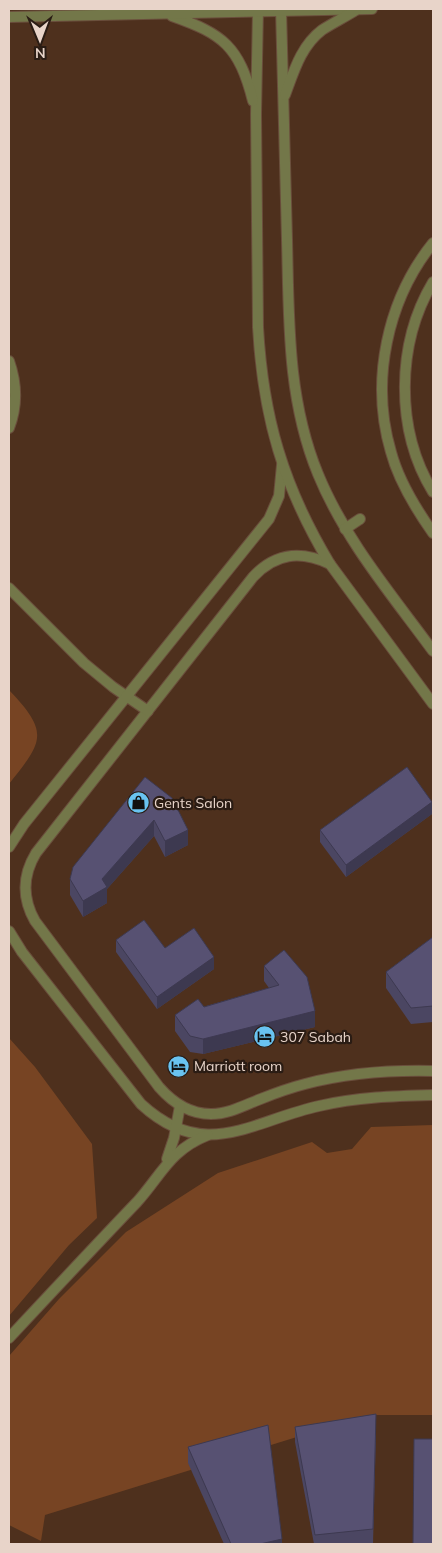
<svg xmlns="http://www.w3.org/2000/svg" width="442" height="1553" font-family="Mulish,sans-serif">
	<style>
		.green { fill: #774423 }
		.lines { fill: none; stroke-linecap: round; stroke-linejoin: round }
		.minor-casing { stroke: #6a4e3c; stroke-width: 12 }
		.tertiary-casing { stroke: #6a4e3c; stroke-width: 12 }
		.minor { stroke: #737749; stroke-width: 10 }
		.tertiary { stroke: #737749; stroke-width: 10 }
		.wall { fill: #4b4662 }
		.shaded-wall { fill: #3d3950 }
		.building { fill: #575172; stroke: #3d3950 }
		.labels { text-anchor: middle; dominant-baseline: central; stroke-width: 4.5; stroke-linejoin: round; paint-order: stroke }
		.poi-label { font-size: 14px; fill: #e8d4c9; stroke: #2a1c14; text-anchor: start }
	</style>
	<rect width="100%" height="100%" fill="#4e301d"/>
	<g class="green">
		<path d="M9,690c41,43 34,51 0,94z"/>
		<polygon points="9,1038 35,1067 92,1144 97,1218 69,1245 9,1316"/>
		<polygon points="433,1125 433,1415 368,1415 45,1515 41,1541 9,1525 9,1356 59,1299 126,1232 218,1173 312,1142 327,1153 352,1149 371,1127"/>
	</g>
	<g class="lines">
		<defs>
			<g id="minor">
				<path d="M433,243c-46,57 -63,138 -42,209 8,30 25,57 42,81"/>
				<path d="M433,282c-37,62 -38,148 0,210"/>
				<path d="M9,361c8,23 9,44 0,67"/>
				<path d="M330,564c-30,-14 -55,-11 -77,13l-217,276c-14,23 -14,45 -1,68l124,166c14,16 31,27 52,27 17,0 32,-8 47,-14 15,-6 31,-12 47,-16 42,-11 85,-14 128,-13"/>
				<polyline points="9,588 84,663 113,687 148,711"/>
				<polyline points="9,847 24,824 269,519 279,496 282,465"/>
				<path d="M9,931l13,21 119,152c64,59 110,17 178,2 38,-9 76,-10 114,-11"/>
				<polyline points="167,1159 174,1138 180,1106"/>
				<path d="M9,1338c42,-45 85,-91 128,-136 25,-28 33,-52 71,-67"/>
			</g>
			<g id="tertiary">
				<path d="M258,9l-2,105 2,213c5,90 25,159 72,237l103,140"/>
				<path d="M281,9c2,77 4,154 6,231 2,79 0,159 31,234 27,66 74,121 115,177"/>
				<path d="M172,16c51,18 67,30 81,85"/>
				<polyline points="9,17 372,9"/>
				<path d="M285,95c9,-24 16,-49 37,-65 11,-7 23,-13 34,-20"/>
				<polyline points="345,529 360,519"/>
			</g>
		</defs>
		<use href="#minor" class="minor-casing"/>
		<use href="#tertiary" class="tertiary-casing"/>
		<use href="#minor" class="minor"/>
		<use href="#tertiary" class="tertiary"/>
	</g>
	<g class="wall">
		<polygon points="145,777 188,845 165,857 154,836 107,889 107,903 83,917 70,895 70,879"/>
		<polygon points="432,814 346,877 320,842 320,830"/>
		<polygon points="433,937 433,1022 411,1024 386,988 386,972"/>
		<polygon points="116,940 165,948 214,969 157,1009 116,952"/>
		<polygon points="264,966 315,1027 203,1054 190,1052 175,1031 175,1015 269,988 264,981"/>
		<polygon points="295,1427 376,1430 373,1544 314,1544 295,1442"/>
		<polygon points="188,1447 282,1544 224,1544 188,1463"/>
	</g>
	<g class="shaded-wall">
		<polygon points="432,802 432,814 346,877 346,865"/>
		<polygon points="154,820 154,836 107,889 107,903 83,917 83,901"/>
		<polygon points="188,830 188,845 165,857 165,841"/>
		<polygon points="214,957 214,969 157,1009 157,997"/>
		<polygon points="315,1011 315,1027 203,1054 203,1039"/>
		<polygon points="282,1539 282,1544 260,1544"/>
	</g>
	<g class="building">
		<polygon points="407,767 432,802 346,865 320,830"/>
		<polygon points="145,777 172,798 188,830 165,841 154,820 102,879 107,887 83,901 70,879 73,867"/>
		<polygon points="144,920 165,948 194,928 214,957 157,997 116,940"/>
		<polygon points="433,937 433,1006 411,1008 386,972"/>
		<polygon points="284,950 307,977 315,1011 203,1039 190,1036 175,1015 198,999 204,1007 279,985 264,966"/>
		<polygon points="376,1414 373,1529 315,1535 295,1427"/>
		<polygon points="268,1425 282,1539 260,1544 231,1544 188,1447"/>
		<polygon points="414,1439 433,1439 433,1544 413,1544"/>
	</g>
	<defs>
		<symbol id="shop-disc" viewBox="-11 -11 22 22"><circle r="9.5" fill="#69c3f1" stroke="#2a1c14"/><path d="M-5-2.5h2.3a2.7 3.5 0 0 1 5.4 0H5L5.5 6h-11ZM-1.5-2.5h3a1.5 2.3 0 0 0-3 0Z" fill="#111"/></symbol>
		<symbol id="hotel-disc" viewBox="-11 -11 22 22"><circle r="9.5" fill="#69c3f1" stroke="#2a1c14"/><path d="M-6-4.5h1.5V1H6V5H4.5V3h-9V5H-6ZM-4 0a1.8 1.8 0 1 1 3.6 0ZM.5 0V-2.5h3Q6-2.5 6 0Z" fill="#111"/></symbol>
	</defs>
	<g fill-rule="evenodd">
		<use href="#shop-disc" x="126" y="790" width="25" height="25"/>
		<use href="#hotel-disc" x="252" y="1024" width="25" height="25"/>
		<use href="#hotel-disc" x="166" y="1054" width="25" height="25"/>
	</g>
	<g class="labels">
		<g class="poi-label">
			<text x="154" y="803">Gents Salon</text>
			<text x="280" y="1037">307 Sabah</text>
			<text x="194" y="1066">Marriott room</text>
		</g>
	</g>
	<rect width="442" height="1553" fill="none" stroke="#e8d4c9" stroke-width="20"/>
	<g transform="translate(40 40) rotate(179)" stroke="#2a1c14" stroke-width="4" paint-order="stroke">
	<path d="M0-4L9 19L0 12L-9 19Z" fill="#e8d4c9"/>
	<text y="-8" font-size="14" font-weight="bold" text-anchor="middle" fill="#e8d4c9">N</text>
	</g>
</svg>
